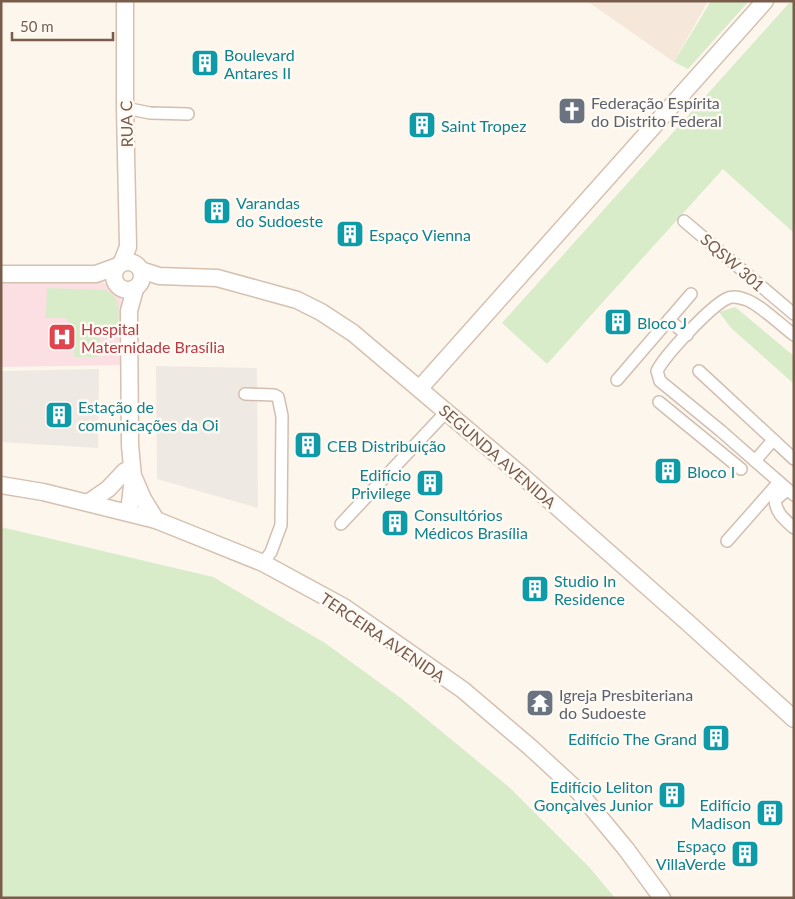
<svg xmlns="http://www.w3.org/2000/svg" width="795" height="899" font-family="Lato,sans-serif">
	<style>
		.residential { fill: #f5e8da }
		.industrial { fill: #efe9e4 }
		.medical { fill: #fbdfe3 }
		.green { fill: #d8ecc9 }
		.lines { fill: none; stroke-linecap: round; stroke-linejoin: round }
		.street-casing { stroke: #d1beb0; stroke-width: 14 }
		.secondary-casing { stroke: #d6c0b0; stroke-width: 19 }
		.street { stroke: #fff; stroke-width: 11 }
		.secondary { stroke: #fff; stroke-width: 16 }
		.labels { text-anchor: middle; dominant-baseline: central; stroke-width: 5; stroke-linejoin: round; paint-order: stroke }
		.culture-label { font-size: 16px; fill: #0d838f; stroke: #fffaf3; text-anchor: start }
		.worship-label { font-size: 16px; fill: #5b616d; stroke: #fffaf3; text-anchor: start }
		.street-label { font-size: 16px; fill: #7a5c4d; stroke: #fffaf3 }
		.health-label { font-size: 16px; fill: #be3a42; stroke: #fffaf3; text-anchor: start }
	</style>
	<rect width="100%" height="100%" fill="#fdf6ec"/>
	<polygon class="residential" points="587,1 708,1 674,62"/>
	<g class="industrial">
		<polygon points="156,366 257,368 258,508 157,479"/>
		<polygon points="99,369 98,448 1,442 1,371"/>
	</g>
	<polygon class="medical" points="102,282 113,288 121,299 124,309 123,365 1,367 1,283"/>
	<g class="green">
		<polygon points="711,1 749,1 688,69 674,62"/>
		<polygon points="791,1 794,1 794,233 723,169 547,364 502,323"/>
		<polygon points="47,288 105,290 110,292 114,296 118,303 119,333 100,332 99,357 74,357 74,328 65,318 46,318"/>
		<polygon points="735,307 794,356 794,384 731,328 719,312"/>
		<polygon points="1,527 213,577 325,643 402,699 509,787 590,868 615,898 1,898"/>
	</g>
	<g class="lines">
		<defs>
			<g id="street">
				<polyline points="125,108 150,113 188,114"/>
				<polyline points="684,221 794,314"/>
				<polyline points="669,320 687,335"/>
				<path d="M794,335c-12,-9 -37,-33 -50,-36 -6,-2 -13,-3 -18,0 -17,9 -61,56 -69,72l3,10 61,50 73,64"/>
				<polyline points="699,371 794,459"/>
				<polyline points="617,380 691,294"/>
				<polyline points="245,394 274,395 278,397 282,416 281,525 271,552 263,563"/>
				<polyline points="659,402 741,469"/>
				<polyline points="755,461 773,440"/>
				<path d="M787,490l-12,10c1,13 9,19 19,28"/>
				<polyline points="341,524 446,412"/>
				<polyline points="727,541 779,482"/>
			</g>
			<g id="secondary">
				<circle cx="128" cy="276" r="14"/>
				<polyline points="122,262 128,247 125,108 125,1"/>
				<polyline points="141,270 159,276 217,278 268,292 297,300 321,312 353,333 521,475 686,621 794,719"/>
				<polyline points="1,274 96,274 118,266"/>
				<polyline points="420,388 765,1"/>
				<polyline points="134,478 143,499 156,520"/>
				<polyline points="1,485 43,492 156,520 263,563 344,607 463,690 530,747 578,791 626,849 662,898"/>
				<polyline points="89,502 108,489 125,471"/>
				<polyline points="129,512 133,477 130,445 129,311 135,289"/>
			</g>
		</defs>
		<use href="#street" class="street-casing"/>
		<use href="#secondary" class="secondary-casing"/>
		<use href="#street" class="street"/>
		<use href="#secondary" class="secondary"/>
	</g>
	<defs>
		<symbol id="building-square" viewBox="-11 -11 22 22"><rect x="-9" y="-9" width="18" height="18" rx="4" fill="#0f9aa8" stroke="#fffaf3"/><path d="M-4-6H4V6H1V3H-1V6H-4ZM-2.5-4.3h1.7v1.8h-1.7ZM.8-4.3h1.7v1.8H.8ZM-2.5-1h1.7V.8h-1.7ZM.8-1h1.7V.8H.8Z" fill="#fff"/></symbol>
		<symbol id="church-square" viewBox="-11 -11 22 22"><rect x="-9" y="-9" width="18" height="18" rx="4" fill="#6b7280" stroke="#fffaf3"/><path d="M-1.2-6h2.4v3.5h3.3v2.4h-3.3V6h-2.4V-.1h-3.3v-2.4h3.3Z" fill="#fff"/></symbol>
		<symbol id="hospital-square" viewBox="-11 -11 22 22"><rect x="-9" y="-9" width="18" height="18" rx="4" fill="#e0444e" stroke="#fffaf3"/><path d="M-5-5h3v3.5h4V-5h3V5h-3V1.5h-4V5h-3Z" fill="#fff"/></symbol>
		<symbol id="temple-square" viewBox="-11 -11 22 22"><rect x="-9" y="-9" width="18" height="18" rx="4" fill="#6b7280" stroke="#fffaf3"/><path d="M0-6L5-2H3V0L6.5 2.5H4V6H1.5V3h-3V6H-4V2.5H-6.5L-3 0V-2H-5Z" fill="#fff"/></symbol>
	</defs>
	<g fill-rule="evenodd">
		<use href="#building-square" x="189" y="47" width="32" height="32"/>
		<use href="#church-square" x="556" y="95" width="32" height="32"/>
		<use href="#building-square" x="406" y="109" width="32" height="32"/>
		<use href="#building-square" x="201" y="195" width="32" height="32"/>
		<use href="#building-square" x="334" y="218" width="32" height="32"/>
		<use href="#building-square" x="602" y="306" width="32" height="32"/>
		<use href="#hospital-square" x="46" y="321" width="32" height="32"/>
		<use href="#building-square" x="43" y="399" width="32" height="32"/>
		<use href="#building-square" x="292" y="429" width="32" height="32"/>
		<use href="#building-square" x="652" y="455" width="32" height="32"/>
		<use href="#building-square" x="414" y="467" width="32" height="32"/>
		<use href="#building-square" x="379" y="507" width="32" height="32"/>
		<use href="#building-square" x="519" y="573" width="32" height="32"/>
		<use href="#temple-square" x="524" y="687" width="32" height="32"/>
		<use href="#building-square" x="700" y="722" width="32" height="32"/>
		<use href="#building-square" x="656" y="779" width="32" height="32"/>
		<use href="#building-square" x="754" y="797" width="32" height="32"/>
		<use href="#building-square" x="729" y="838" width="32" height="32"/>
	</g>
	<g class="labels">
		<g class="culture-label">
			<text x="224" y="54">Boulevard<tspan x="224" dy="18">Antares II</tspan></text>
			<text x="441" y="125">Saint Tropez</text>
			<text x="236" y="202">Varandas<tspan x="236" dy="18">do Sudoeste</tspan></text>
			<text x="369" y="234">Espaço Vienna</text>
			<text x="637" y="322">Bloco J</text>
			<text x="78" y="406">Estação de<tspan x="78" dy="18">comunicações da Oi</tspan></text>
			<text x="327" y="445">CEB Distribuição</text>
			<text x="687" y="471">Bloco I</text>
			<text x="411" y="474" text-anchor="end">Edifício<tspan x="411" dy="18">Privilege</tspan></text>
			<text x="414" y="514">Consultórios<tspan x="414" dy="18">Médicos Brasília</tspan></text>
			<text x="554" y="580">Studio In<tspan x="554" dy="18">Residence</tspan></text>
			<text x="697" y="738" text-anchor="end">Edifício The Grand</text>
			<text x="653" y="786" text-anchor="end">Edifício Leliton<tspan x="653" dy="18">Gonçalves Junior</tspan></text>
			<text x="751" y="804" text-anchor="end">Edifício<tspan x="751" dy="18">Madison</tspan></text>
			<text x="726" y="845" text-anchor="end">Espaço<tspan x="726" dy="18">VillaVerde</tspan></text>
		</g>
		<g class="worship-label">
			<text x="591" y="102">Federação Espírita<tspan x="591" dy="18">do Distrito Federal</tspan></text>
			<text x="559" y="694">Igreja Presbiteriana<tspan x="559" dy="18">do Sudoeste</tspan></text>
		</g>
		<g class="street-label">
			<text transform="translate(126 124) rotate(-91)">RUA C</text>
			<text transform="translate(733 262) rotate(41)">SQSW 301</text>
			<text transform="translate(498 456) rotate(41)">SEGUNDA AVENIDA</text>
			<text transform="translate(383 637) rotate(34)">TERCEIRA AVENIDA</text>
		</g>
		<g class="health-label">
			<text x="81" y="328">Hospital<tspan x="81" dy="18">Maternidade Brasília</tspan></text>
		</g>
	</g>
	<rect width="795" height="899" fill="none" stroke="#7a5c4d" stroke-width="5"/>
	<path d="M12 32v8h101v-8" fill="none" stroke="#7a5c4d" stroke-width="2.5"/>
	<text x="20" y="32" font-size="15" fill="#7a5c4d" stroke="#fffaf3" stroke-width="4" paint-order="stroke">50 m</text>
</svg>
